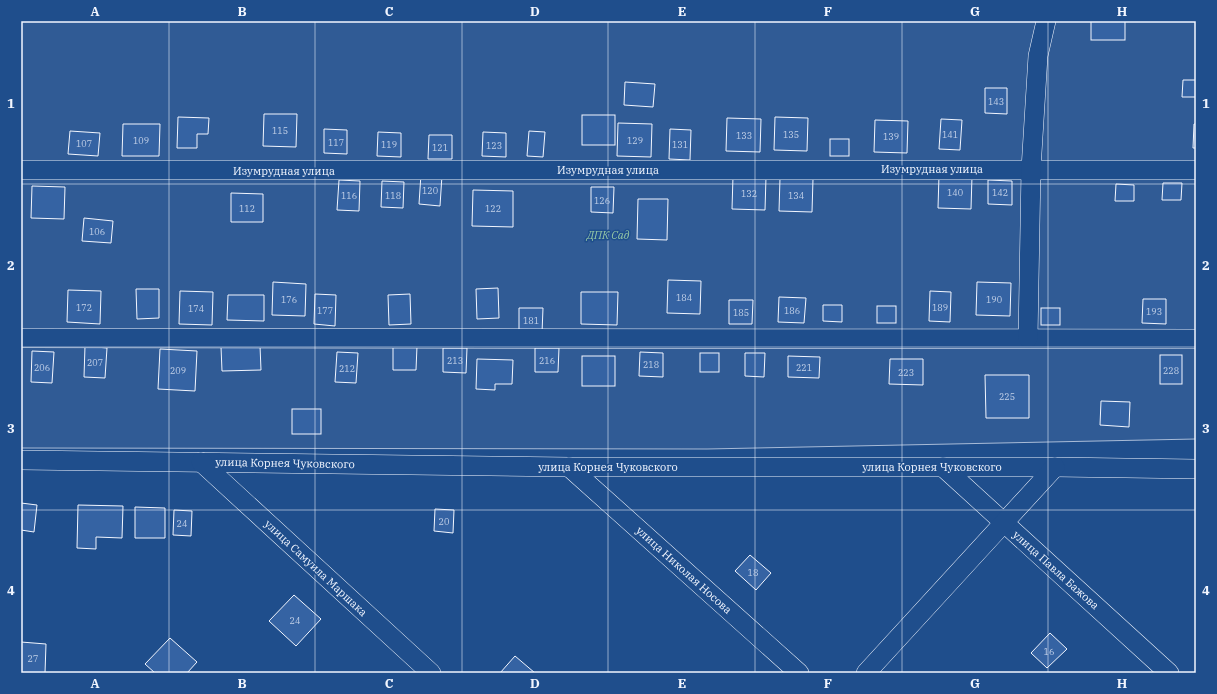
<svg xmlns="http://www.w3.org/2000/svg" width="1217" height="694" font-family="'IBM Plex Serif',serif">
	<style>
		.green { fill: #305b95; stroke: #a8bbd7 }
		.building { fill: #3563a3; stroke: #f2f6ff }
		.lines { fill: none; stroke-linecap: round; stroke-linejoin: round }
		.minor-casing { stroke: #f2f6ff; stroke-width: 20 }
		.minor { stroke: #1f4e8c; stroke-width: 19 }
		.grid { fill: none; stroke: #f2f6ff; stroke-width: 1; stroke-opacity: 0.55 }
		.labels { text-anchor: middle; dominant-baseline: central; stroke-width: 3; stroke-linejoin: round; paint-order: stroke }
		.number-label { font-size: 9px; fill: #c3d1e8 }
		.street-label { font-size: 11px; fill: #f2f6ff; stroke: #1f4e8c }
		.park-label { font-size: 11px; font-style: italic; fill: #97c8a6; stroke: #1f4e8c }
		.neatline { fill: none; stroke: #f2f6ff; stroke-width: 1.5 }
		.grid-label { font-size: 13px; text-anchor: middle; font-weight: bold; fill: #f2f6ff }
	</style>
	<rect width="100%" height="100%" fill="#1f4e8c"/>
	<polygon class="green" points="21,21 1196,21 1196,439 707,449 21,448"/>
	<g class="building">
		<rect x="1091" y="21" width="34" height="19"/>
		<polygon points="1183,80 1196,80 1196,97 1182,97"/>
		<polygon points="625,82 655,84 653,107 624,105"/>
		<polygon points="985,88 1007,88 1007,114 985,113"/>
		<polygon points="264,114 297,114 296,147 263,146"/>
		<rect x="582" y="115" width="33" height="30"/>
		<polygon points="178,117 209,118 208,134 197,134 197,148 177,148"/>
		<polygon points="775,117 808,118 807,151 774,150"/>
		<polygon points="727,118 761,119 760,152 726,151"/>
		<polygon points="941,119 962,120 960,150 939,149"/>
		<polygon points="875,120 908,121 907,153 874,152"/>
		<polygon points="618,123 652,124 651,157 617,156"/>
		<polygon points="123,124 160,124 159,156 122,156"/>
		<polygon points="1194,124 1196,124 1196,148 1193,148"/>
		<polygon points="324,129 347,130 347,154 324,153"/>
		<polygon points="670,129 691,130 690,160 669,159"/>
		<polygon points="70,131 100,133 98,156 68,154"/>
		<polygon points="529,131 545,132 543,157 527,156"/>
		<polygon points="378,132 401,133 401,157 377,156"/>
		<polygon points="483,132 506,133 506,157 482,156"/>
		<polygon points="429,135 452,135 452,159 428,159"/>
		<rect x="830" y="139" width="19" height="17"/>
		<polygon points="421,174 442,175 440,206 419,204"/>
		<polygon points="939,175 972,176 971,209 938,208"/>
		<polygon points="733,176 766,177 765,210 732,209"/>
		<polygon points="780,178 813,179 812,212 779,211"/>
		<polygon points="339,180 360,181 359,211 337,210"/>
		<polygon points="988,180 1012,181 1012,205 988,204"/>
		<polygon points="382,181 404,182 403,208 381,207"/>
		<polygon points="1163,183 1182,183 1181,200 1162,200"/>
		<polygon points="1116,184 1134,185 1134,201 1115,201"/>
		<polygon points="32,186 65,187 64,219 31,218"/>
		<polygon points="591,187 614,187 613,213 591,212"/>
		<polygon points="473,190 513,191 513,227 472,226"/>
		<polygon points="231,193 263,194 263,222 231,222"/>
		<polygon points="638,199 668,199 667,240 637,239"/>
		<polygon points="84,218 113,221 111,243 82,241"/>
		<polygon points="668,280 701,281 700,314 667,313"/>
		<polygon points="273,282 306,284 305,316 272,315"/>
		<polygon points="977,282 1011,283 1010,316 976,315"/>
		<polygon points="498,288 499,318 477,319 476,289"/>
		<polygon points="136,289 159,289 159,318 137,319"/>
		<polygon points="68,290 101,291 100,324 67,322"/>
		<polygon points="180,291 213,292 212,325 179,324"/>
		<polygon points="930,291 951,292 950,322 929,321"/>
		<polygon points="581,292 618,292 617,325 581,324"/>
		<polygon points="315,294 336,295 335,326 314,324"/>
		<polygon points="410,294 411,324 389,325 388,295"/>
		<polygon points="228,295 264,295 264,321 227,320"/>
		<polygon points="779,297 806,298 804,323 778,322"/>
		<polygon points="1143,299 1166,299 1166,324 1142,323"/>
		<polygon points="729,300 753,300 752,324 729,324"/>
		<polygon points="823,305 842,305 842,322 823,321"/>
		<rect x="877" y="306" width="19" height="17"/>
		<polygon points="519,308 543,308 542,333 519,332"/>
		<rect x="1041" y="308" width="19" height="17"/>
		<polygon points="393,345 417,346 416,370 393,370"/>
		<polygon points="85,346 107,348 105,378 84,377"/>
		<polygon points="260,346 261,370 222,371 221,347"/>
		<polygon points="443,348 467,348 466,373 443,372"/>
		<polygon points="535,348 559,348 558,372 535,372"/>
		<polygon points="160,349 197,351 195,391 158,389"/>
		<polygon points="32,351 54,352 52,383 31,382"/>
		<polygon points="337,352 358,353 356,383 335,382"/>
		<polygon points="640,352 663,353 663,377 639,376"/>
		<rect x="700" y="353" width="19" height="19"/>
		<polygon points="745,353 765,353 764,377 745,376"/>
		<rect x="1160" y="355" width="22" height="29"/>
		<rect x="582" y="356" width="33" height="30"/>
		<polygon points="788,356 820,357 819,378 788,377"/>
		<polygon points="477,359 513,360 512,384 495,384 495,390 476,389"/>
		<polygon points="890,359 923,359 923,385 889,384"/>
		<polygon points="985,375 1029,375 1029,418 986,418"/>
		<polygon points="1101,401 1130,402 1129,427 1100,425"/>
		<rect x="292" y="409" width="29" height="25"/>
		<polygon points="21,503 37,505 34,532 21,530"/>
		<polygon points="78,505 123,506 122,538 96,537 96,549 77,548"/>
		<polygon points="135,507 165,508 165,538 135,538"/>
		<polygon points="435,509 454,510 453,533 434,531"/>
		<polygon points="174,510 192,511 191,536 173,535"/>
		<polygon points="750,555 771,573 756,590 735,571"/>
		<polygon points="294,595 321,619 296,646 269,621"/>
		<polygon points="1050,633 1067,649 1047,668 1031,653"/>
		<polygon points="170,638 197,662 187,673 155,673 145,664"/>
		<polygon points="21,642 46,644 45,673 21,673"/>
		<polygon points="515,656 535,673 500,673"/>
	</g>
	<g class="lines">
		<defs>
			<g id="minor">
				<polyline points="21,170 1196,170"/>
				<polyline points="21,338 1196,339"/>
				<polyline points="1028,338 1031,169 1038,56 1046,21"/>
				<polyline points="21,460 569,467 1055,467 1196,469"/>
				<polyline points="201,462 431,673"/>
				<polyline points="569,467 799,673"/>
				<polyline points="943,467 1169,673"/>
				<polyline points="866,673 1055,467"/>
			</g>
		</defs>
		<use href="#minor" class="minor-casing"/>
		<use href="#minor" class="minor"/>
	</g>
	<path class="grid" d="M169,21v652M315,21v652M462,21v652M608,21v652M755,21v652M902,21v652M1048,21v652M21,184h1175M21,347h1175M21,510h1175"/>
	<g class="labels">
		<g class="number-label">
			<text x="996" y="101">143</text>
			<text x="280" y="130">115</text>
			<text x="791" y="134">135</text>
			<text x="950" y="134">141</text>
			<text x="744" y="135">133</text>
			<text x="891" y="136">139</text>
			<text x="141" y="140">109</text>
			<text x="635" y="140">129</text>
			<text x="336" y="142">117</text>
			<text x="84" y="143">107</text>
			<text x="389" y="144">119</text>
			<text x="680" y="144">131</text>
			<text x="494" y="145">123</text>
			<text x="440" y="147">121</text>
			<text x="430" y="190">120</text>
			<text x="955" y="192">140</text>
			<text x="1000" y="192">142</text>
			<text x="749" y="193">132</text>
			<text x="349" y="195">116</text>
			<text x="393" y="195">118</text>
			<text x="796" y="195">134</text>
			<text x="602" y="200">126</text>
			<text x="247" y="208">112</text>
			<text x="493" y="208">122</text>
			<text x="97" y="231">106</text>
			<text x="684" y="297">184</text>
			<text x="289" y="299">176</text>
			<text x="994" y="299">190</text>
			<text x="84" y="307">172</text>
			<text x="940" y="307">189</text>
			<text x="196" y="308">174</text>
			<text x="325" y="310">177</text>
			<text x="792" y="310">186</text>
			<text x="1154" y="311">193</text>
			<text x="741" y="312">185</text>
			<text x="531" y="320">181</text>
			<text x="455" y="360">213</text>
			<text x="547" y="360">216</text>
			<text x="95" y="362">207</text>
			<text x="651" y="364">218</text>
			<text x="42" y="367">206</text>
			<text x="804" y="367">221</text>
			<text x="347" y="368">212</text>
			<text x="178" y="370">209</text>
			<text x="1171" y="370">228</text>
			<text x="906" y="372">223</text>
			<text x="1007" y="396">225</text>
			<text x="444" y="521">20</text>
			<text x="182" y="523">24</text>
			<text x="753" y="572">18</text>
			<text x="295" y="620">24</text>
			<text x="1049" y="651">16</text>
			<text x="33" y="658">27</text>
		</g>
		<g class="street-label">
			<text x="932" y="169">Изумрудная улица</text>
			<text x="608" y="170">Изумрудная улица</text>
			<text x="284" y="171">Изумрудная улица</text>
			<text transform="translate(285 463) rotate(1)">улица Корнея Чуковского</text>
			<text x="608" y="467">улица Корнея Чуковского</text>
			<text x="932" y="467">улица Корнея Чуковского</text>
			<text transform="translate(316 568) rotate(43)">улица Самуила Маршака</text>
			<text transform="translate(684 570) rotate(42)">улица Николая Носова</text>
			<text transform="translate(1056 570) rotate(42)">улица Павла Бажова</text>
		</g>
		<g class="park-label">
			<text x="608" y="235">ДПК Сад</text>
		</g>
	</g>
	<rect width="1217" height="694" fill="none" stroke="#1f4e8c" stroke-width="44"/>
	<rect x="22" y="22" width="1173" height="650" class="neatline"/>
	<g class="grid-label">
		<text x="95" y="16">A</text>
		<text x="242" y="16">B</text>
		<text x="389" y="16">C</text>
		<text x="535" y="16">D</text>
		<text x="682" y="16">E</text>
		<text x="828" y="16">F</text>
		<text x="975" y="16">G</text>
		<text x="1122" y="16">H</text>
		<text x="11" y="108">1</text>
		<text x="1206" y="108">1</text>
		<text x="11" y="270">2</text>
		<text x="1206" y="270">2</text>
		<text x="11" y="433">3</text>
		<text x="1206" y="433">3</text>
		<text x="11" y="595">4</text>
		<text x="1206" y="595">4</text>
		<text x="95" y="688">A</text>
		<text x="242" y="688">B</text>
		<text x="389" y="688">C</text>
		<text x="535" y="688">D</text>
		<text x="682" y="688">E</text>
		<text x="828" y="688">F</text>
		<text x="975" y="688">G</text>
		<text x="1122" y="688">H</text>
	</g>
</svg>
